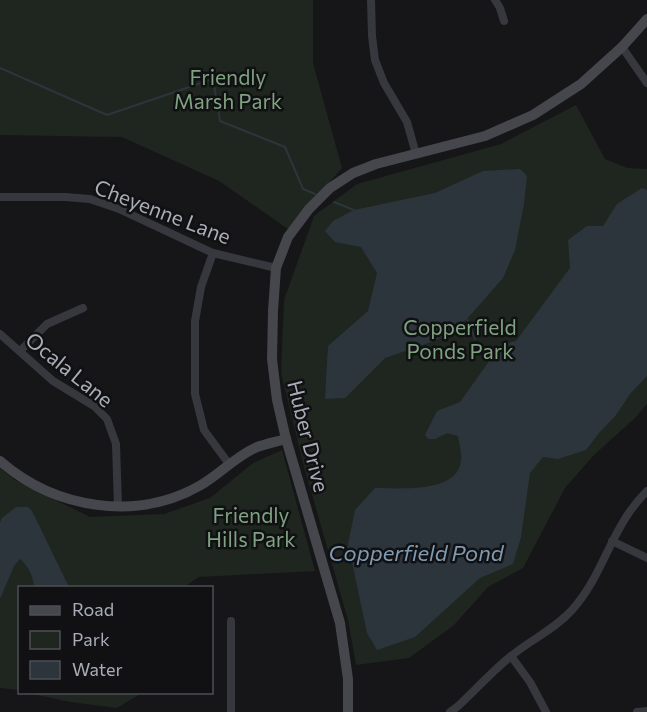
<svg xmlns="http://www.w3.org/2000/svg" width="647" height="712" font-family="Commissioner,sans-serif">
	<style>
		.green { fill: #1e261f }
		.water { fill: #2c353c }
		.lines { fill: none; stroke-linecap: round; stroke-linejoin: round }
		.stream { stroke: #2c353c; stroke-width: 2 }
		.street { stroke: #37383d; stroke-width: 8 }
		.secondary { stroke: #45474d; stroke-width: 10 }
		.labels { text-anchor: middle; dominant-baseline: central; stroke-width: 5; stroke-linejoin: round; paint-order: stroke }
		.park-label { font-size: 21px; fill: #7fa381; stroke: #111113 }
		.street-label { font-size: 21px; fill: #a8adb8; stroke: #111113 }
		.water-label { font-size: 22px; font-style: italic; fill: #7f9bb3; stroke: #111113 }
	</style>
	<rect width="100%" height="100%" fill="#161618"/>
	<g class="green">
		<polygon points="0,0 313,0 313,63 342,168 288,229 219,181 122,137 0,135"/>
		<polygon points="576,105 605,159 627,168 647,169 647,404 635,418 594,455 565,488 523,568 488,587 454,625 409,658 356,665 348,620 303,463 281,373 284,300 314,216 357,184 501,144"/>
		<polygon points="282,450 315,571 199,577 184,587 20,588 19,690 0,688 0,468 15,480 90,517 164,514 210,498 253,463"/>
		<polygon points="28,693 142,692 142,693 117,708 70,702"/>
	</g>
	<g class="water">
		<polygon points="520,169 527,176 524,204 515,250 503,278 467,319 437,340 385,358 345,398 325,399 328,346 368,311 377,273 361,247 335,242 325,231 333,221 354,210 435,193 483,171"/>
		<path d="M642,188l5,2v186l-17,18 -14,21 -17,18 -13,17 -28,9 -15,-2 -13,16 -9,64 -8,27 -33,14 -65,59 -38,13 -10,-17 -15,-71 -6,-8 9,-44 20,-22c23,0 84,6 86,-28 1,-7 -2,-17 -3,-24l-11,-3 -12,6h-7l-3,-4 12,-24 23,-9 30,-42 -10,-10 36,-9 54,-73 -2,-28 19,-14h16l14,-22z"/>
		<path d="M16,507h12l4,4 37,76h-35c0,-9 -6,-22 -14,-28l-6,7 -14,33v-76l2,-5z"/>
	</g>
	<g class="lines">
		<g class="stream">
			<polyline points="0,68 107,115 213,79 220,121 285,147 303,189 315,194"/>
			<polyline points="334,202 354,210"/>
			<polyline points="467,319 475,339"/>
			<polyline points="478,346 480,350"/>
		</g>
		<g class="street">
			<polyline points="371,0 372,36 375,60 384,83 407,122 416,154"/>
			<polyline points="495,0 500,8 504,21"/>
			<polyline points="622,47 647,83"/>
			<polyline points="0,197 65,197 90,199 119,209 213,253 276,268"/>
			<polyline points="213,253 201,287 195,321 195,394 204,430 229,464"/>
			<polyline points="0,334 53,381 94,406 107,419 116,444 118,506"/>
			<polyline points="20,351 47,324 83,308"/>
			<polyline points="612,541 647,558"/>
			<polyline points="511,656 530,682 546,712"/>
			<polyline points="231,712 231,621"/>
			<path d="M450,712l7,-5c18,-16 34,-35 53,-50 20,-17 44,-27 62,-47 32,-35 39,-84 75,-119"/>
			<polyline points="637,712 647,711"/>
		</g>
		<g class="secondary">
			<path d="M0,461c55,48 137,61 201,24 19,-11 34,-28 54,-37 9,-4 21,-6 31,-9"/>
			<polyline points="348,712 348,679 340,623 286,439 277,400 272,359 273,311 276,268 288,237 309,209 330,188 353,173 376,164 485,136 533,115 581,84 622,47 647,19"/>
		</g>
	</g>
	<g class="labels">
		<g class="park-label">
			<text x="228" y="76">Friendly<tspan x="228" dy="24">Marsh Park</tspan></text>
			<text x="460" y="326">Copperfield<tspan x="460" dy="24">Ponds Park</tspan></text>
			<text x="251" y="514">Friendly<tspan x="251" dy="24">Hills Park</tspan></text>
		</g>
		<g class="street-label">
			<text transform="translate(163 211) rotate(21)">Cheyenne Lane</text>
			<text transform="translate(70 369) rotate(39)">Ocala Lane</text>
			<text transform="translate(309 436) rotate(76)">Huber Drive</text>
		</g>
		<g class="water-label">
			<text x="416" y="552">Copperfield Pond</text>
		</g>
	</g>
	<rect x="18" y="586" width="195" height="108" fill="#111113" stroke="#4d4f55" stroke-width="1.5"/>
	<rect x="30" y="606" width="30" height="9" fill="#45474d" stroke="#4d4f55" stroke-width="1.5"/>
	<text x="72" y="616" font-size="18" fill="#a8adb8">Road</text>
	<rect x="30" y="631" width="30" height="18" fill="#1e261f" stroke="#4d4f55" stroke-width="1.5"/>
	<text x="72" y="646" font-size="18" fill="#a8adb8">Park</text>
	<rect x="30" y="661" width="30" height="18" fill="#2c353c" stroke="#4d4f55" stroke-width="1.5"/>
	<text x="72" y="676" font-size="18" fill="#a8adb8">Water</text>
</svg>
